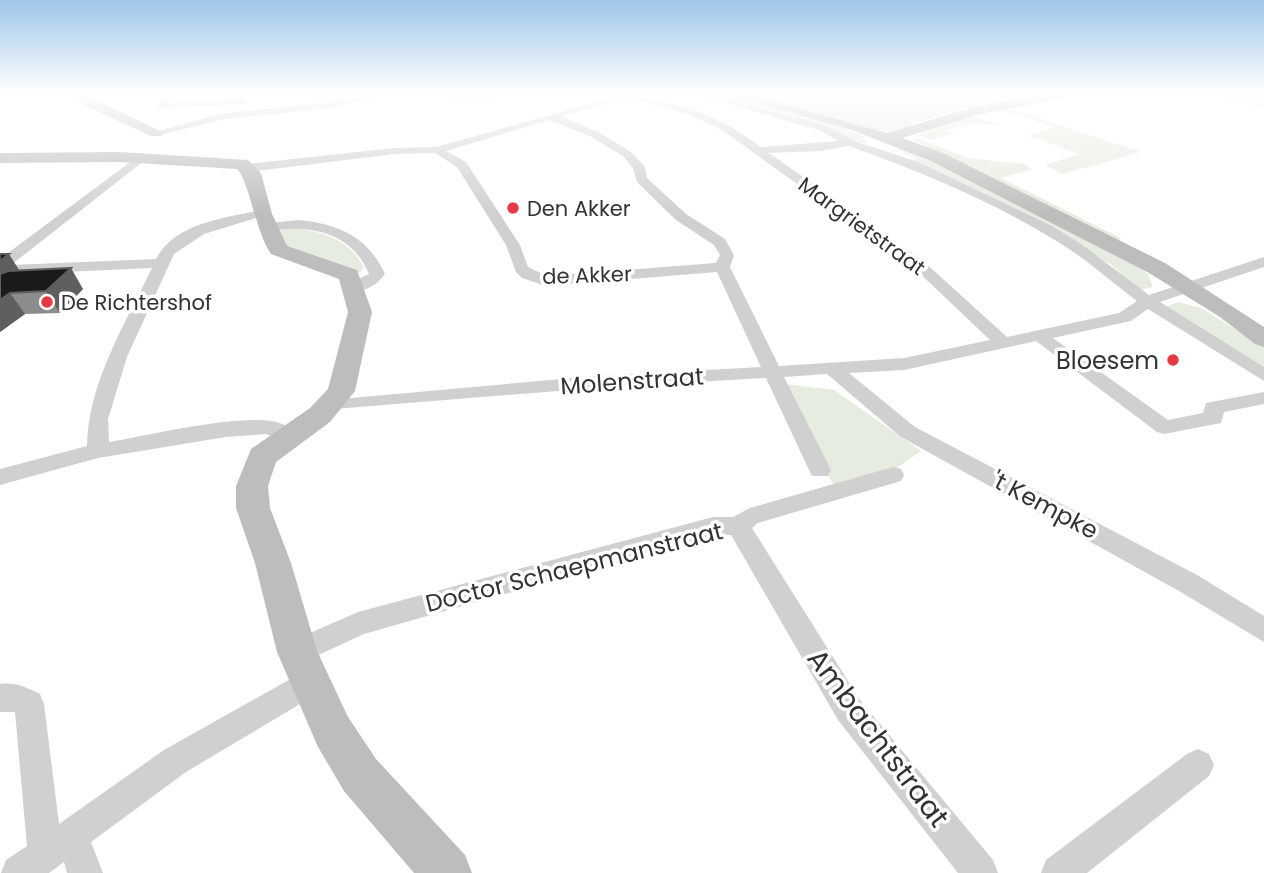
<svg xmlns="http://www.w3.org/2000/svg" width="1264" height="873" font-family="Poppins,sans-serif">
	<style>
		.green { fill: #e6ecdf }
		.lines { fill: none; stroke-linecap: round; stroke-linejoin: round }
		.street { fill: #d0d0d0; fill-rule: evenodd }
		.secondary { fill: #bdbdbd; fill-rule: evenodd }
		.wall { fill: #8c8c8c }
		.shaded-wall { fill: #5f5f5f }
		.building { fill: #1a1a1a; stroke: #5f5f5f; stroke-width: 2 }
		.poi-dot { fill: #e63946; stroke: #fff; stroke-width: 2.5 }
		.labels { text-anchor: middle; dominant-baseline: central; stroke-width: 7; stroke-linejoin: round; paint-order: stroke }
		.far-poi-label { font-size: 21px; fill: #333; stroke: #fff; text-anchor: start }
		.far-street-label { font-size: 21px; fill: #333; stroke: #fff }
		.poi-label { font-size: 24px; fill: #333; stroke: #fff; text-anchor: end }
		.street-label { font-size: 24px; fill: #333; stroke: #fff }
		.near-street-label { font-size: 28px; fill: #333; stroke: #fff }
	</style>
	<rect width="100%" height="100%" fill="#fff"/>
	<g class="green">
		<path d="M701,93c47,0 118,26 163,43l-2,3 7,5 -16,-3 -91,-33z"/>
		<polygon points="736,93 753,93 790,101 784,93 1043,93 957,110 912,124 901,131 873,130"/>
		<polygon points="1202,93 1264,93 1264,108"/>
		<polygon points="1005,107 1141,152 1062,174 1045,165 1080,154 1028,136 1054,127 998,109"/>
		<polygon points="970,115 999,125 974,124 947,129 952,134 930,140 917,135"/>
		<polygon points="918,138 967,158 1025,164 1032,169 1001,178 1122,239 1111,241 912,139"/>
		<polygon points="899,149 943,166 1132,263 1148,274 1153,287 1140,290 1110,264 911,161 917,158 900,151 889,152"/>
		<path d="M278,227c34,2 69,7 86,41l-5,5 -16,-8 -54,-13z"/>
		<polygon points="1178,302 1201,308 1264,347 1264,369 1166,307"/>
		<polygon points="777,383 834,390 921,451 891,472 835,487"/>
	</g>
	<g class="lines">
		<g class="street">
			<polygon points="167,93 177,93 169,102 243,98 248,101 243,104 156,108"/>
			<polygon points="379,93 396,93 331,108 225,119 156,136 151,133 225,113 331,102"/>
			<path d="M445,93l23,3 38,-3c-17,10 -45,14 -61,0z"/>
			<path d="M629,93l72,19 29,14 31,21 78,-6 -20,-11 -128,-37h13l123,33 27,15 64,21 132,63 31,19 68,51 115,-38v10l-104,35 104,65v14l-116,-72 -17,12 -78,17 115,82 35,-7 3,-10 58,-11v12l-40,8 -3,11 -57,11 -7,-2 -121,-91 -132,29 -55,3 66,54 282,148 67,41v26l-85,-51 -278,-154 -74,-63 -43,3 47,93 -3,6h-16l-3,-6 -43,-92 -171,10 -273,22 -3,-4 3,-4 7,-2 266,-24 166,-9 -44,-95 -171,14 -24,-8 -6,-6 -10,-27 -49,-78 -22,-14 -41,1 -146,18 -6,-4 6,-4 146,-16 42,-1zM631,98l62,18 29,14 190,136 78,74 -86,18 -125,8 -49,-99 4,-12 -9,-16 -39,-25 -39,-36 -2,-11 -14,-15 -33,-20 -38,-16zM549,120l41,16 33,20 10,12 4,14 39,38 38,25 6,10 -4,8 -169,13 -19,-9 -8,-22 -54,-83 -20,-11zM849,146c75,27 153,59 220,103 23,15 45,35 68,52l-18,12 -112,24 -85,-77 -153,-107 51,-2z"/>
			<path d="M141,154l4,2v4l-134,105 145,-6c18,-36 71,-42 106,-49l7,4 -65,20 -30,20 -47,103 -19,62 1,23c40,-7 124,-27 162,-21 9,1 23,7 27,15l-10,7 -22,-9 -40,3 -128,21 -98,27v-16l87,-23c1,-63 38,-122 65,-178l-152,7v-16z"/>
			<path d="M299,220c40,4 69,17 86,54 -8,11 -22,20 -37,16v-6l21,-10c-14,-35 -47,-47 -83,-45 -9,0 -18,5 -26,-2l7,-4z"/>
			<polygon points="893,467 901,469 904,475 901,481 758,523 752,528 860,700 993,860 998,873 958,873 838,720 731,535 713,535 364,634 297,665 287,661 283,652 287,643 358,612 713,517 733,517 750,508"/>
			<path d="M310,668l10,4 5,10 -5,10 -134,80 -95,70 12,31h-36l-3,-11 -15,11h-48l5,-13 21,-14 -12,-134h-15v-28c16,-2 25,3 40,10l4,10 15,120 105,-74z"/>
			<polygon points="1198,749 1209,754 1214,765 1209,776 1087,873 1041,873 1046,860 1187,754"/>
		</g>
		<g class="secondary">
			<polygon points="74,93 87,93 94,99 164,133 161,136 151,136 84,105"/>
			<polygon points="721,93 742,93 887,133 974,107 1048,93 1073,93 1067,97 977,115 902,138 943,153 1165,263 1264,327 1264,347 1255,344 1220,317 1149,273 931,161 852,130"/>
			<path d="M120,152l128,8 13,13 11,41 15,32 70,24 15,42 -17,79 -25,31 -54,40 -8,24 2,22 21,55 26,88 31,66 28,42 89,96 7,18h-58l-70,-82 -26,-44 -41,-95 -22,-89 -19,-55v-22l15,-37 59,-41 18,-19 20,-77 -9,-33 -68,-25c-15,-21 -22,-74 -34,-85l-117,-7 -120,1v-10z"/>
		</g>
	</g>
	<polygon class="wall" points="0,254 19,270 83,289 60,313 25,314 0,332"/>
	<g class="shaded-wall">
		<polygon points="9,254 26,281 10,293 25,314 0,332 0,261"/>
		<polygon points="71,268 83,289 60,313 46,291"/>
	</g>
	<g class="building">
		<polygon points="0,254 9,254 0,261"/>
		<polygon points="71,268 46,291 10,293 0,300 0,274 8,271"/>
	</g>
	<linearGradient id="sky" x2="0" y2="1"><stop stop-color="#9ec6ea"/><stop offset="0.43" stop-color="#fff"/><stop offset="1" stop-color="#fff" stop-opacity="0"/></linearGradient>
	<rect width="1264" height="215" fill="url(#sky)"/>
	<g class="poi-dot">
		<circle cx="513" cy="208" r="7"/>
		<circle cx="47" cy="302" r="7"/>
		<circle cx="1173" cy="360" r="7"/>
	</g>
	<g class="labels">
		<g class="far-poi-label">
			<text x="527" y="208">Den Akker</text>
			<text x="61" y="302">De Richtershof</text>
		</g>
		<g class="far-street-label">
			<text transform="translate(862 226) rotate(36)">Margrietstraat</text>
			<text transform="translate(587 275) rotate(-2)">de Akker</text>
		</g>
		<g class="poi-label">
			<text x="1159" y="360">Bloesem</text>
		</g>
		<g class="street-label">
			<text transform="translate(632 381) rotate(-4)">Molenstraat</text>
			<text transform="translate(1045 505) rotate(28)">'t Kempke</text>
			<text transform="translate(574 567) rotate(-14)">Doctor Schaepmanstraat</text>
		</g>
		<g class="near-street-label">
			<text transform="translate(878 738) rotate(53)">Ambachtstraat</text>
		</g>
	</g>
</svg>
